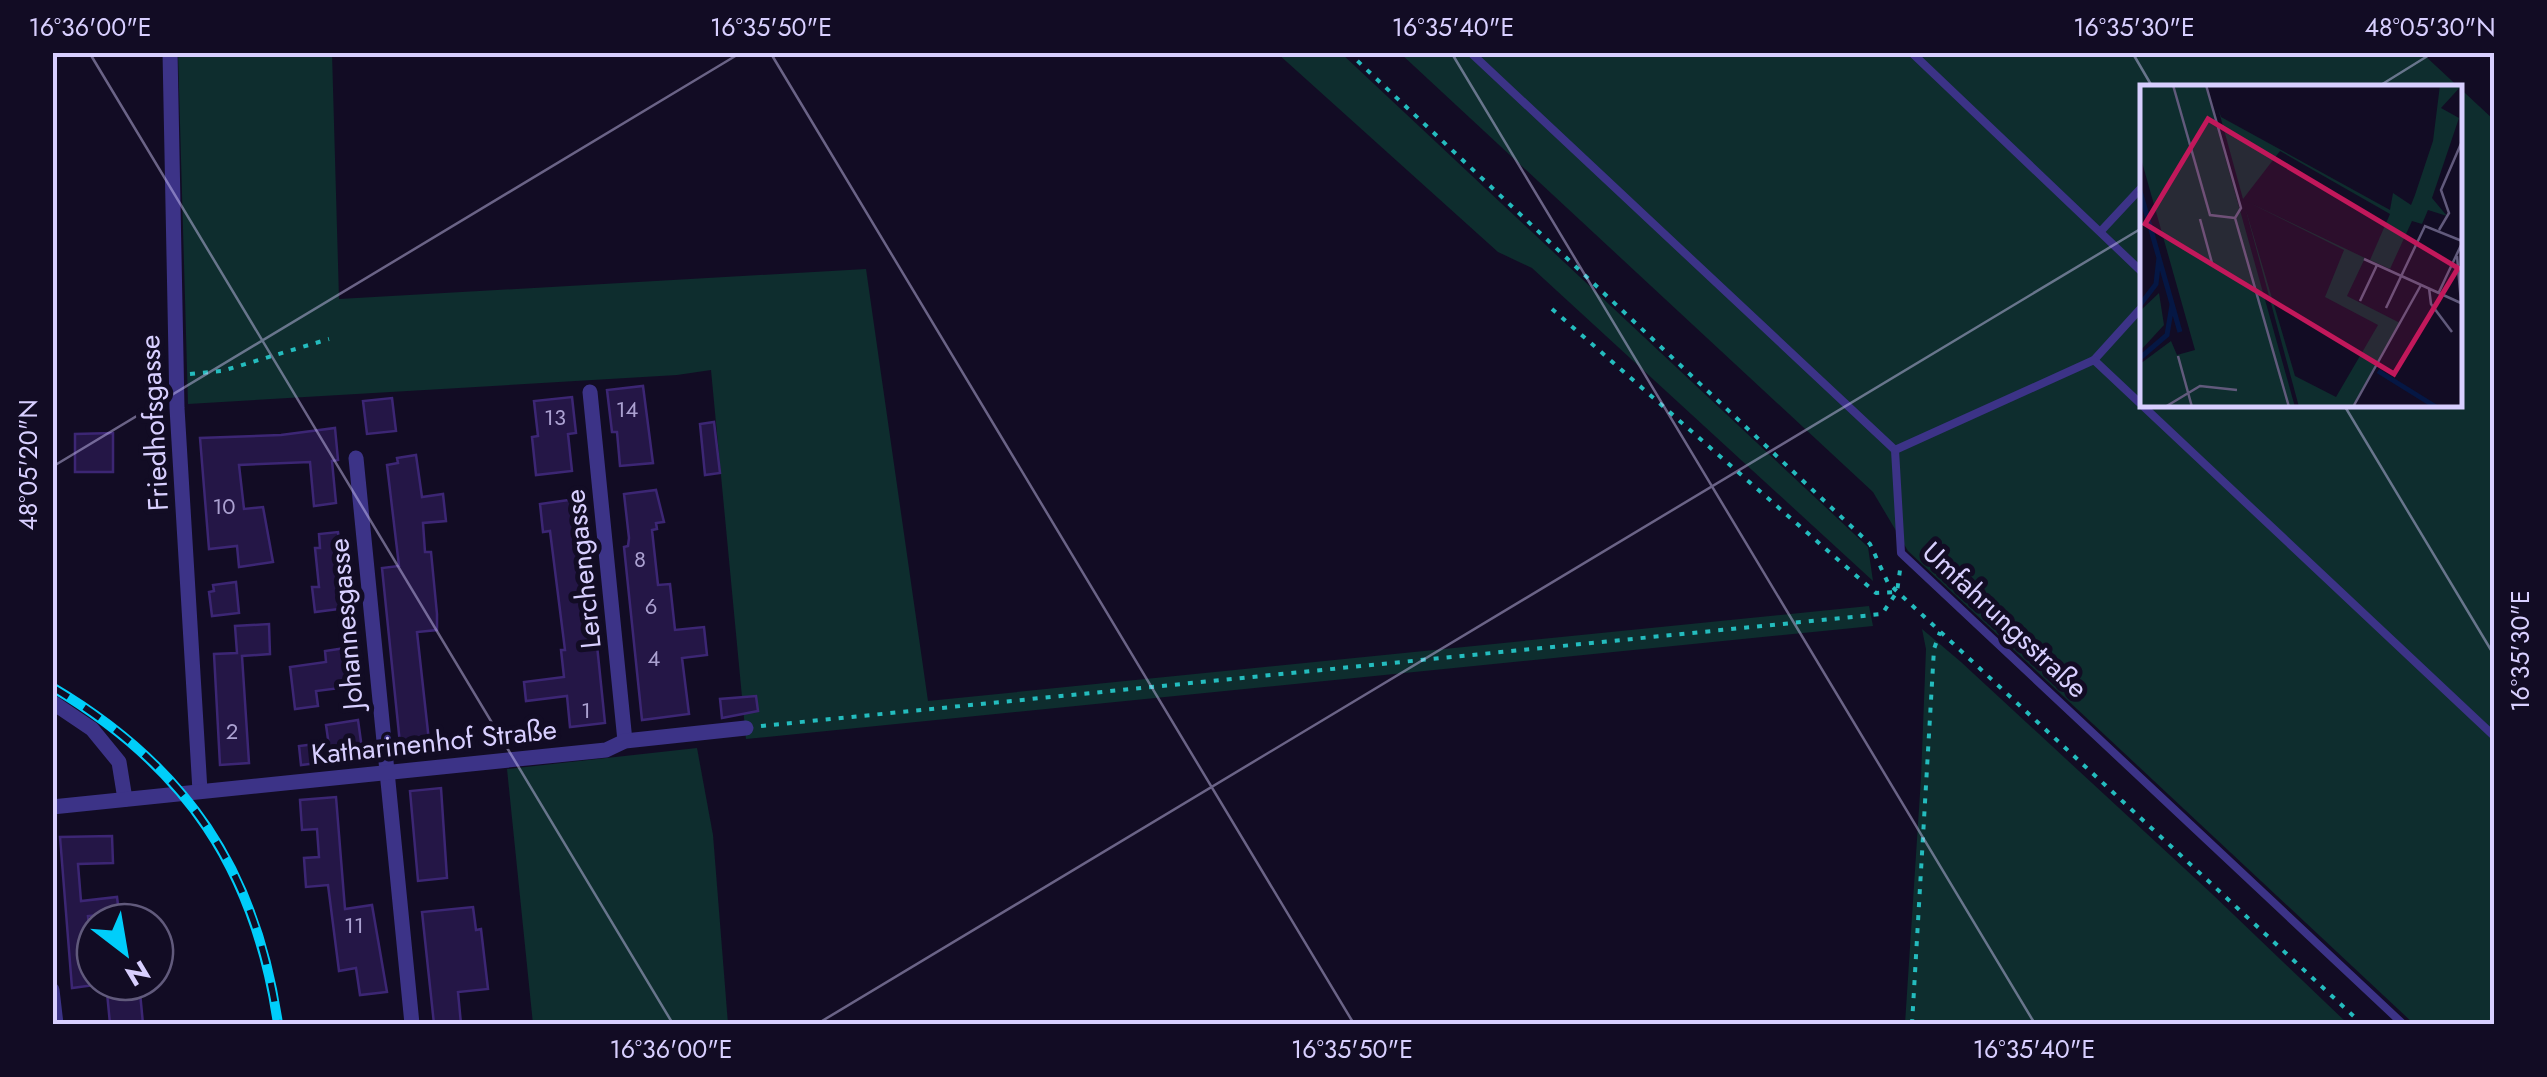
<svg xmlns="http://www.w3.org/2000/svg" width="2547" height="1077" font-family="Jost,sans-serif">
	<style>
		.green { fill: #0e2d2e; fill-rule: evenodd }
		.building { fill: #241646; stroke: #3c2674; stroke-width: 2.5 }
		.lines { fill: none; stroke-linecap: round; stroke-linejoin: round }
		.path { stroke: #24bcbe; stroke-width: 4; stroke-dasharray: 5 8; stroke-linecap: butt }
		.service { stroke: #3c3387; stroke-width: 8 }
		.minor { stroke: #3c3387; stroke-width: 15 }
		.rail-casing { stroke: #00cefa; stroke-width: 10 }
		.rail { stroke: #120c24; stroke-width: 6; stroke-dasharray: 19; stroke-linecap: butt }
		.ticks { fill: none; stroke: #d8cfff; stroke-width: 2.5; stroke-opacity: 0.45 }
		.labels { text-anchor: middle; dominant-baseline: central; stroke-width: 10; stroke-linejoin: round; paint-order: stroke }
		.number-label { font-size: 22px; fill: #aba1d1 }
		.street-label { font-size: 28px; fill: #d8cfff; stroke: #120c24 }
		.inset-river { fill: none; stroke: #051744; stroke-width: 5 }
		.inset-road { fill: none; stroke: #615a7c; stroke-width: 2.5 }
		.view { fill: #c2185b; fill-opacity: 0.15; stroke: #c2185b; stroke-width: 5 }
		.inset-edge { fill: none; stroke: #d8cfff; stroke-width: 5 }
		.neatline { fill: none; stroke: #d8cfff; stroke-width: 4 }
		.ticks-label { font-size: 25px; text-anchor: middle; fill: #d8cfff }
	</style>
	<rect width="100%" height="100%" fill="#120c24"/>
	<g class="green">
		<polygon points="178,53 332,53 339,299 866,269 928,701 1869,606 1873,626 746,739 711,370 677,375 188,404"/>
		<polygon points="1277,53 1341,53 1868,547 1873,581 1532,268 1498,252"/>
		<path d="M1400,53h1022l72,67v904h-80l-506,-473 -35,-59zM2142,88h318v317h-318z"/>
		<polygon points="1922,629 1961,662 2211,893 2348,1024 1905,1024 1921,778 1926,649"/>
		<polygon points="697,748 713,835 728,1024 533,1024 507,769"/>
	</g>
	<g class="building">
		<polygon points="643,386 653,463 620,466 617,432 612,432 607,390"/>
		<polygon points="572,397 576,433 568,434 572,471 536,475 532,437 538,436 534,401"/>
		<polygon points="392,398 396,431 367,434 363,401"/>
		<polygon points="714,422 720,473 705,475 700,424"/>
		<polygon points="335,428 338,460 332,461 336,503 314,506 310,462 239,465 244,509 263,507 273,562 239,567 237,546 209,549 200,438 281,435"/>
		<polygon points="113,433 113,472 75,472 75,434"/>
		<polygon points="416,455 422,497 443,494 446,521 423,523 425,552 431,552 437,614 437,630 417,632 429,741 400,744 382,568 399,566 387,465 398,463 397,458"/>
		<polygon points="656,490 664,522 656,523 657,529 652,530 658,585 670,584 675,630 704,627 707,655 682,658 689,714 642,720 624,547 628,546 629,538 624,494"/>
		<polygon points="576,499 581,549 587,548 605,723 570,727 567,696 526,701 524,682 564,677 561,650 565,650 550,531 543,532 540,504"/>
		<polygon points="338,532 347,608 315,612 312,587 319,587 315,548 320,548 319,534"/>
		<polygon points="236,582 239,613 212,616 209,592 214,591 213,585"/>
		<polygon points="269,624 270,654 242,656 249,763 220,765 214,654 237,653 235,626"/>
		<polygon points="352,647 356,686 316,691 318,706 295,709 290,667 326,662 325,651"/>
		<polygon points="756,696 758,711 722,718 720,699"/>
		<polygon points="358,720 362,749 330,753 326,725"/>
		<polygon points="316,744 318,763 301,765 299,746"/>
		<polygon points="441,788 447,878 418,881 410,791"/>
		<polygon points="336,797 345,909 372,905 387,992 360,995 356,968 339,971 328,885 306,887 304,858 319,857 317,829 302,830 300,800"/>
		<polygon points="112,836 113,863 78,864 81,901 117,897 119,913 88,916 91,948 95,947 95,985 72,988 60,837"/>
		<polygon points="473,907 476,930 481,929 488,989 458,992 461,1024 434,1024 422,912"/>
		<polygon points="106,982 139,982 143,1024 110,1024"/>
	</g>
	<g class="lines">
		<g class="path">
			<polyline points="1348,52 1870,544 1888,583 2362,1024"/>
			<polyline points="1552,309 1876,593 1897,592"/>
			<polyline points="190,374 222,371 329,339"/>
			<polyline points="761,726 1882,614 1897,592 1900,570"/>
			<polyline points="1912,1024 1934,649 1940,632"/>
		</g>
		<g class="service">
			<polyline points="1470,52 1895,450 1901,553 2403,1024"/>
			<polyline points="1911,52 2142,272"/>
			<polyline points="2101,231 2142,187"/>
			<polyline points="2094,360 2142,307"/>
			<polyline points="1895,450 2094,360 2494,736"/>
		</g>
		<g class="minor">
			<polyline points="170,52 177,408 200,791"/>
			<polyline points="590,392 625,741"/>
			<polyline points="356,458 412,1024"/>
			<polyline points="52,702 92,729 119,762 125,799"/>
			<polyline points="52,807 606,750 625,741 746,728"/>
			<polyline points="52,990 56,1024"/>
		</g>
		<defs>
			<path id="rail" d="M52,687c134,79 204,183 226,337"/>
		</defs>
		<use href="#rail" class="rail-casing"/>
		<use href="#rail" class="rail"/>
	</g>
	<path class="ticks" d="M89,52l584,972M770,52l584,972M1451,52l584,972M2132,52l21,36M2376,88l58,-36M2344,405l150,250M52,467l690,-415M817,1024l1325,-796"/>
	<g class="labels">
		<g class="number-label">
			<text x="627" y="409">14</text>
			<text x="555" y="417">13</text>
			<text x="224" y="506">10</text>
			<text x="640" y="559">8</text>
			<text x="651" y="606">6</text>
			<text x="654" y="658">4</text>
			<text x="586" y="710">1</text>
			<text x="232" y="731">2</text>
			<text x="354" y="925">11</text>
		</g>
		<g class="street-label">
			<text transform="translate(154 423) rotate(-93)">Friedhofsgasse</text>
			<text transform="translate(583 569) rotate(-96)">Lerchengasse</text>
			<text transform="translate(2005 620) rotate(43)">Umfahrungsstraße</text>
			<text transform="translate(346 624) rotate(-95)">Johannesgasse</text>
			<text transform="translate(434 742) rotate(-6)">Katharinenhof Straße</text>
		</g>
	</g>
	<g transform="translate(2140 85)">
		<rect width="322" height="322" fill="#120c24"/>
		<path d="M0,0h65l90,322h-155v-43l31,-23 6,14 18,-5 -55,-195zM300,0h22l-21,23 18,10 -27,80 15,18 -19,-6 -6,14 -10,-3 -22,48 -20,-9 20,-46 -110,-63 -37,48 -25,-91 3,9 169,93 3,-17 18,12 4,-10 18,-54zM108,117l117,56 -18,38 53,27 -48,84h-53l-54,-200 50,169 41,21 42,-72 -53,-28 19,-47zM19,208l5,32 -24,26v-40z" fill="#0e2d2e"/>
		<path class="inset-river" d="M0,106l40,141M0,220l16,-21 3,-27M0,273l27,-23 5,-30M238,286l58,36"/>
		<path class="inset-road" d="M33,0l37,130 25,3M66,0l35,123 -6,10 54,189M60,134l12,44M299,145l10,-17 -8,-23 22,-51M317,171l4,46M224,174l99,45M289,203l2,16 21,28M299,207l24,-51M220,216l17,-36M246,223l39,-82 37,15M38,271l14,51M25,322l35,-21 37,4M213,322l68,-122"/>
		<path class="view" d="M68,34l250,149 -64,106 -249,-150z"/>
		<rect width="322" height="322" class="inset-edge"/>
	</g>
	<rect width="2547" height="1077" fill="none" stroke="#120c24" stroke-width="110"/>
	<g transform="translate(125 952) rotate(149)"><circle r="48" fill="#120c24" stroke="#615a7c" stroke-width="2.5"/>
	<path d="M0-8L18 38L0 25L-18 38Z" fill="#00cefa"/>
	<text y="-15" font-size="28" font-weight="bold" text-anchor="middle" fill="#d8cfff">N</text>
	</g>
	<rect x="55" y="55" width="2437" height="967" class="neatline"/>
	<g class="ticks-label">
		<text x="90" y="36">16°36'00"E</text>
		<text x="771" y="36">16°35'50"E</text>
		<text x="1453" y="36">16°35'40"E</text>
		<text x="2134" y="36">16°35'30"E</text>
		<text x="2430" y="36">48°05'30"N</text>
		<text transform="translate(28 465) rotate(-90)" y="9">48°05'20"N</text>
		<text transform="translate(2520 651) rotate(-90)" y="9">16°35'30"E</text>
		<text x="671" y="1058">16°36'00"E</text>
		<text x="1352" y="1058">16°35'50"E</text>
		<text x="2034" y="1058">16°35'40"E</text>
	</g>
</svg>
